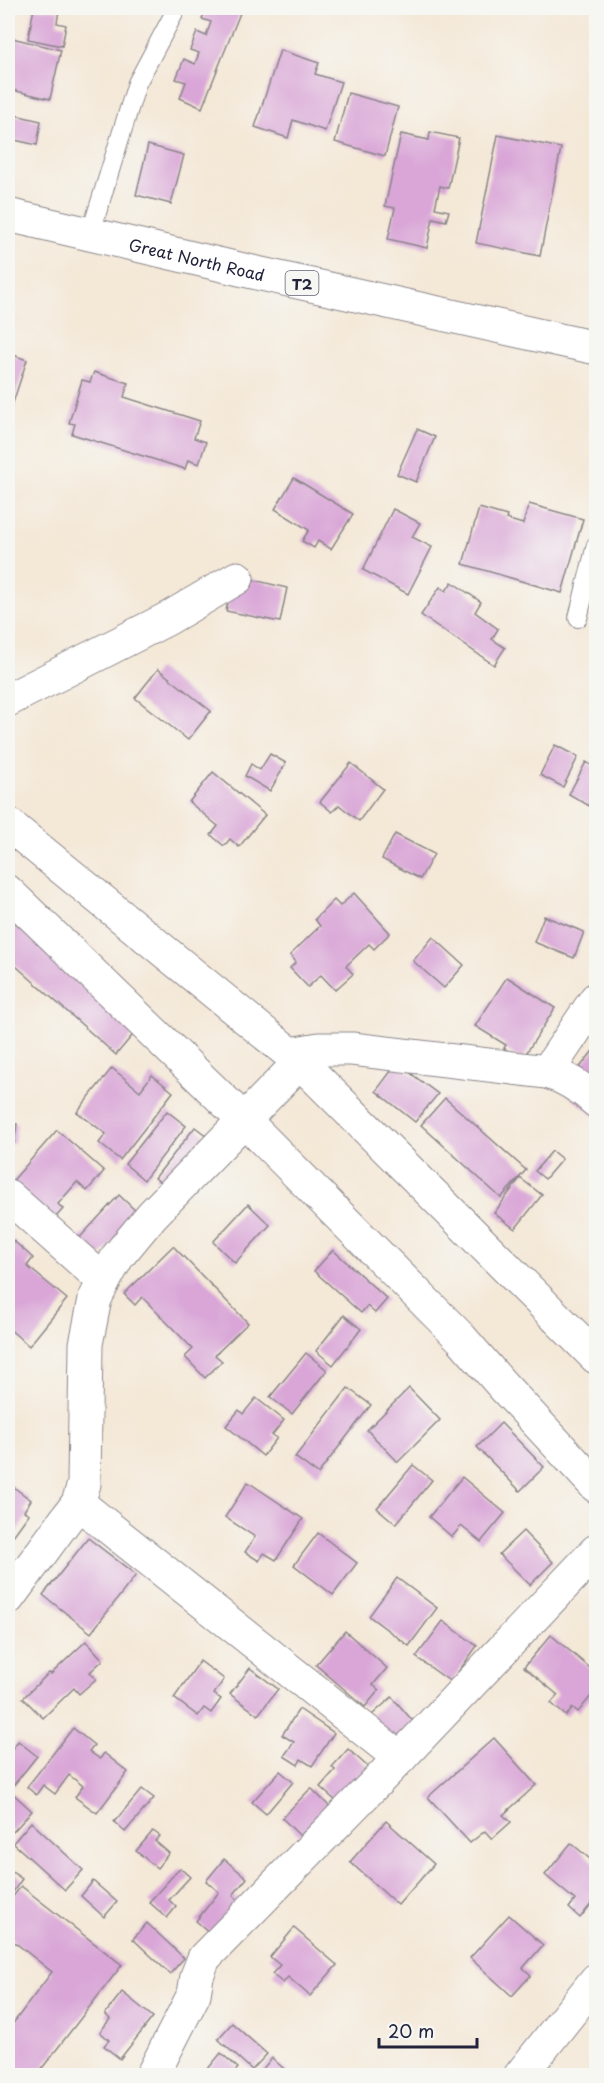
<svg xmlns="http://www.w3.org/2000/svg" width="604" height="2083" font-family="'Playpen Sans',sans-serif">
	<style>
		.building { fill: #d9a6d7 }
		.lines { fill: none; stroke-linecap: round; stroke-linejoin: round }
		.lane-casing { stroke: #8b8589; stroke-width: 20 }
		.street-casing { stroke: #8b8589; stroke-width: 35 }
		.highway-casing { stroke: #8b8589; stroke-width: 35 }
		.lane { stroke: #fff; stroke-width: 18 }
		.street { stroke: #fff; stroke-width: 33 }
		.highway { stroke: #fff; stroke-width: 33 }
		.labels { text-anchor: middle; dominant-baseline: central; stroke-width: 4.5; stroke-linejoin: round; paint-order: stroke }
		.shield { fill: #f6f6f2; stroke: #626272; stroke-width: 1.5 }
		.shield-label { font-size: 15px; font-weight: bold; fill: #22223b }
		.street-label { font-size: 16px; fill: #22223b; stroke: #f6f6f2 }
	</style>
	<rect width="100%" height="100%" fill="#f6f6f2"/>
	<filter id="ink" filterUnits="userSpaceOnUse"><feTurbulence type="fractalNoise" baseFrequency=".0167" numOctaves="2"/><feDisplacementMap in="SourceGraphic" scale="12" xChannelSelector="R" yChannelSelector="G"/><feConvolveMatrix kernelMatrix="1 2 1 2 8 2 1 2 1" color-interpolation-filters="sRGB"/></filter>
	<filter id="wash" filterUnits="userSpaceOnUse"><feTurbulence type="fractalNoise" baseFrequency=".008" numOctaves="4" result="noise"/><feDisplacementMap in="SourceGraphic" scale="24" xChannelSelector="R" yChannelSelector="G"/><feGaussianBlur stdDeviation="1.35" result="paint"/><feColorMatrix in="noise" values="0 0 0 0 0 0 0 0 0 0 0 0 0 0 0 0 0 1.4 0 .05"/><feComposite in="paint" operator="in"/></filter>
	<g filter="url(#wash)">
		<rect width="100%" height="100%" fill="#f4e8d7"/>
		<g id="blocks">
			<g class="building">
				<polygon points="34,8 59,10 57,23 66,25 62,46 28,39"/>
				<polygon points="206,8 216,11 217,8 226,8 240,13 202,108 180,98 186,82 176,79 184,59 195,64 199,53 190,50 197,32 206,36 211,22 202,19"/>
				<polygon points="8,37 61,50 50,99 8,89"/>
				<polygon points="280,50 319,63 315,74 341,82 325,131 293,120 288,138 255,127"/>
				<polygon points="348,93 398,107 385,156 335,142"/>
				<polygon points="15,115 41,121 37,145 10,139"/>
				<polygon points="430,132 459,138 448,188 440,186 435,208 449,211 446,221 433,218 427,248 388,239 395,208 385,206 401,134 429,140"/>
				<polygon points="498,135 561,148 540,256 476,243"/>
				<polygon points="148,145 184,155 171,204 136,195"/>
				<polygon points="8,353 27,360 8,418"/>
				<polygon points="94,372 128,383 124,397 200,421 194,438 206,442 199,464 188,460 185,469 72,434 75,424 69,423 82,380 90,382"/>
				<polygon points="417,429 435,437 416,482 397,474"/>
				<polygon points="294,478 353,514 331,549 318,541 314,548 302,541 309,530 275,509"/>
				<polygon points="529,504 583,519 562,593 463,564 479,508 507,516 506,519 523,524"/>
				<polygon points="393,509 420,523 412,537 432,547 408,594 363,570"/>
				<polygon points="234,575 287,588 280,622 226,611"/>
				<polygon points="452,582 481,602 475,612 498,629 492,639 505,648 494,665 421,615 440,587 446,591"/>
				<polygon points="158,669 211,711 188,740 135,698"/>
				<polygon points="596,693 596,709 592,707"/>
				<polygon points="555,745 578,757 563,787 540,775"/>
				<polygon points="270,754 286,763 270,791 245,776 251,764 260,770"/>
				<polygon points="586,762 596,768 596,810 569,794"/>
				<polygon points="351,763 383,789 359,821 339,805 332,812 320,802"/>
				<polygon points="213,772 265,815 239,847 230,839 224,846 211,835 218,826 189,802"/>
				<polygon points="395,834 434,854 420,879 382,859"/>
				<polygon points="354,893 390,933 374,949 369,944 346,966 353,974 335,990 321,975 308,987 290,968 296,962 290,955 320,926 315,919 334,900 340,906"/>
				<polygon points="8,916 136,1031 116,1055 8,959"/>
				<polygon points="544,916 584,932 574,958 534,942"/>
				<polygon points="433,937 464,965 444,988 413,961"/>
				<polygon points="507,977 555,1008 522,1060 504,1048 506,1045 475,1026"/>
				<polygon points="596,1047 596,1117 562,1090"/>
				<polygon points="397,1063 438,1094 415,1122 376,1091"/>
				<polygon points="112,1068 140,1091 152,1075 173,1092 120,1160 99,1143 106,1134 77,1112"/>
				<polygon points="445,1098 526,1170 501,1198 421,1125"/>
				<polygon points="167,1111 186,1126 144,1180 125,1164"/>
				<polygon points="8,1122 17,1124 14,1144 8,1143"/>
				<polygon points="195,1127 220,1146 168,1189 155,1178"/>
				<polygon points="57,1130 104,1171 87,1191 77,1182 58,1204 63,1209 49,1225 8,1186"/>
				<polygon points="552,1151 562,1159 545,1179 535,1171"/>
				<polygon points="520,1178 542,1195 515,1229 494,1213"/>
				<polygon points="119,1195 139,1214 93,1264 73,1245"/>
				<polygon points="248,1204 270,1225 235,1263 213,1242"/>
				<polygon points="8,1236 33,1258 27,1266 67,1299 29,1346 8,1328"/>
				<polygon points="173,1246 248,1323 215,1355 222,1361 205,1378 185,1357 193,1349 142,1297 135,1305 124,1294"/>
				<polygon points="333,1250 387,1299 375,1313 367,1306 361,1313 314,1271"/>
				<polygon points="344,1315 361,1329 333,1365 316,1351"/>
				<polygon points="306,1353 327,1370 292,1414 270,1397"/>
				<polygon points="348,1388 371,1405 318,1474 295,1457"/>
				<polygon points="409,1388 440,1420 398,1462 367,1430"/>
				<polygon points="256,1398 284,1420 272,1435 277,1438 263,1456 226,1426 239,1410 243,1414"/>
				<polygon points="501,1423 544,1467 520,1491 477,1447"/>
				<polygon points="413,1465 432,1480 396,1524 377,1508"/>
				<polygon points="462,1477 505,1513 481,1542 461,1526 452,1537 429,1517"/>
				<polygon points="248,1482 303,1519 276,1560 264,1553 259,1561 245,1552 255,1537 225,1517"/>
				<polygon points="8,1483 31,1500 24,1511 29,1514 8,1543"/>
				<polygon points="523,1531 553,1562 530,1585 499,1554"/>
				<polygon points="318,1533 357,1563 333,1595 294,1565"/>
				<polygon points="88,1538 136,1575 91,1633 43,1595"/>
				<polygon points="397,1578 437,1608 409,1646 369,1616"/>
				<polygon points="443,1621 477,1646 451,1682 416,1657"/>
				<polygon points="345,1631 387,1668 373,1685 379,1690 365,1707 316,1665"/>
				<polygon points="551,1635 596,1673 596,1690 578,1712 573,1708 566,1716 551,1703 558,1695 524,1667"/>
				<polygon points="86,1641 103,1660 90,1672 96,1679 79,1694 74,1688 43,1718 23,1698 49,1673 51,1674"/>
				<polygon points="200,1661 224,1679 214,1694 221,1699 211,1713 204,1708 198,1716 174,1698"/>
				<polygon points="250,1668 278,1689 258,1715 230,1694"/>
				<polygon points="392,1697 418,1727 390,1752 364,1722"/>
				<polygon points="299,1709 334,1733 312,1766 301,1759 298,1765 284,1756 294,1742 282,1735"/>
				<polygon points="73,1728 94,1745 89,1751 100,1759 104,1753 128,1772 97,1813 75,1797 83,1786 69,1775 55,1794 43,1785 36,1795 27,1787"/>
				<polygon points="494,1738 536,1785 503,1815 511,1822 492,1839 485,1831 470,1843 428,1797"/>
				<polygon points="18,1741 37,1756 13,1786 8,1781 8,1755"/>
				<polygon points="348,1749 368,1767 336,1801 320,1787 335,1770 332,1767"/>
				<polygon points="280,1771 293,1782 266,1814 252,1802"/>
				<polygon points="311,1788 330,1807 300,1836 282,1818"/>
				<polygon points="8,1789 32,1811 13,1832 8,1827"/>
				<polygon points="142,1789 154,1798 125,1832 114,1822"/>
				<polygon points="386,1821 434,1864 398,1905 350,1862"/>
				<polygon points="31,1822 83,1870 65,1890 13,1843"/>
				<polygon points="153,1831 160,1836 155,1841 169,1853 157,1868 136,1851"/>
				<polygon points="571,1843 596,1864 596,1898 580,1918 569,1908 575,1900 545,1875"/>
				<polygon points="224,1859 247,1878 233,1895 238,1900 210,1933 196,1921 219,1892 206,1881"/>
				<polygon points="180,1868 190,1877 169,1900 176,1907 167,1918 149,1902"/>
				<polygon points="8,1869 22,1879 8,1899"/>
				<polygon points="93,1881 117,1902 104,1917 81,1896"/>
				<polygon points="21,1886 122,1965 36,2076 26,2076 8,2061 8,2030 52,1972 8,1937 8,1903"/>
				<polygon points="509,1915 543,1945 523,1968 531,1975 512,1996 470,1958"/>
				<polygon points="147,1923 184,1958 170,1974 133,1939"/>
				<polygon points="294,1928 337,1965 310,1996 288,1977 283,1983 272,1974 280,1965 270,1957"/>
				<polygon points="122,1992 153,2017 120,2059 104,2046 109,2040 100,2032 110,2019 105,2014"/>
				<polygon points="232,2023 267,2054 252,2070 218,2039"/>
				<polygon points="221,2053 238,2068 231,2076 202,2076"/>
				<polygon points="272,2058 292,2076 264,2076 260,2072"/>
			</g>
		</g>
	</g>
	<g filter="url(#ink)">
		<use href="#blocks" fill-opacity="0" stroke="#8b8589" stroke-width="1.5"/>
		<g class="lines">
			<defs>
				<g id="lane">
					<polyline points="90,235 137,83 177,8"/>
					<polyline points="578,618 596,545"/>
				</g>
				<g id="street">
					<polyline points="8,700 167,619 237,578"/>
					<polyline points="8,824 300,1062 596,1357"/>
					<polyline points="8,892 244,1120 461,1338 503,1386 596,1486"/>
					<path d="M290,1054l29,-5h33l195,23c20,6 34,15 49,29"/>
					<polyline points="547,1072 596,999"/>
					<polyline points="8,1196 104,1281"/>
					<polyline points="78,1503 400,1758"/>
					<polyline points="8,1598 78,1503 84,1484 86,1344 95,1299 104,1281 118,1256 152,1215 300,1062"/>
					<polyline points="152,2076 194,1994 197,1976 204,1958 400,1758 596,1551"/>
					<polyline points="520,2076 596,1980"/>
				</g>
				<g id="highway">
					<path id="s1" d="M8,215l240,56 348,77"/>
				</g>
			</defs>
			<use href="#lane" class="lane-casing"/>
			<use href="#street" class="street-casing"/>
			<use href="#highway" class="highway-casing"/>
			<use href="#lane" class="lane"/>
			<use href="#street" class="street"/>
			<use href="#highway" class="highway"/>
		</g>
	</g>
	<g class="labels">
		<rect class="shield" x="285.5" y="271" width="33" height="24" rx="4.5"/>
		<g class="shield-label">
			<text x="302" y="283">T2</text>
		</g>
		<g class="street-label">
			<text stroke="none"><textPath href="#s1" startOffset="194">Great North Road</textPath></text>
		</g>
	</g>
	<rect width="604" height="2083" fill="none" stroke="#f6f6f2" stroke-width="30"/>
	<path d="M379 2038v9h98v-9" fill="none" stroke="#22223b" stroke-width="3"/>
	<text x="388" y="2038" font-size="18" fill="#22223b" stroke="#f6f6f2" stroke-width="4.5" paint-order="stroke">20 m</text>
</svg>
